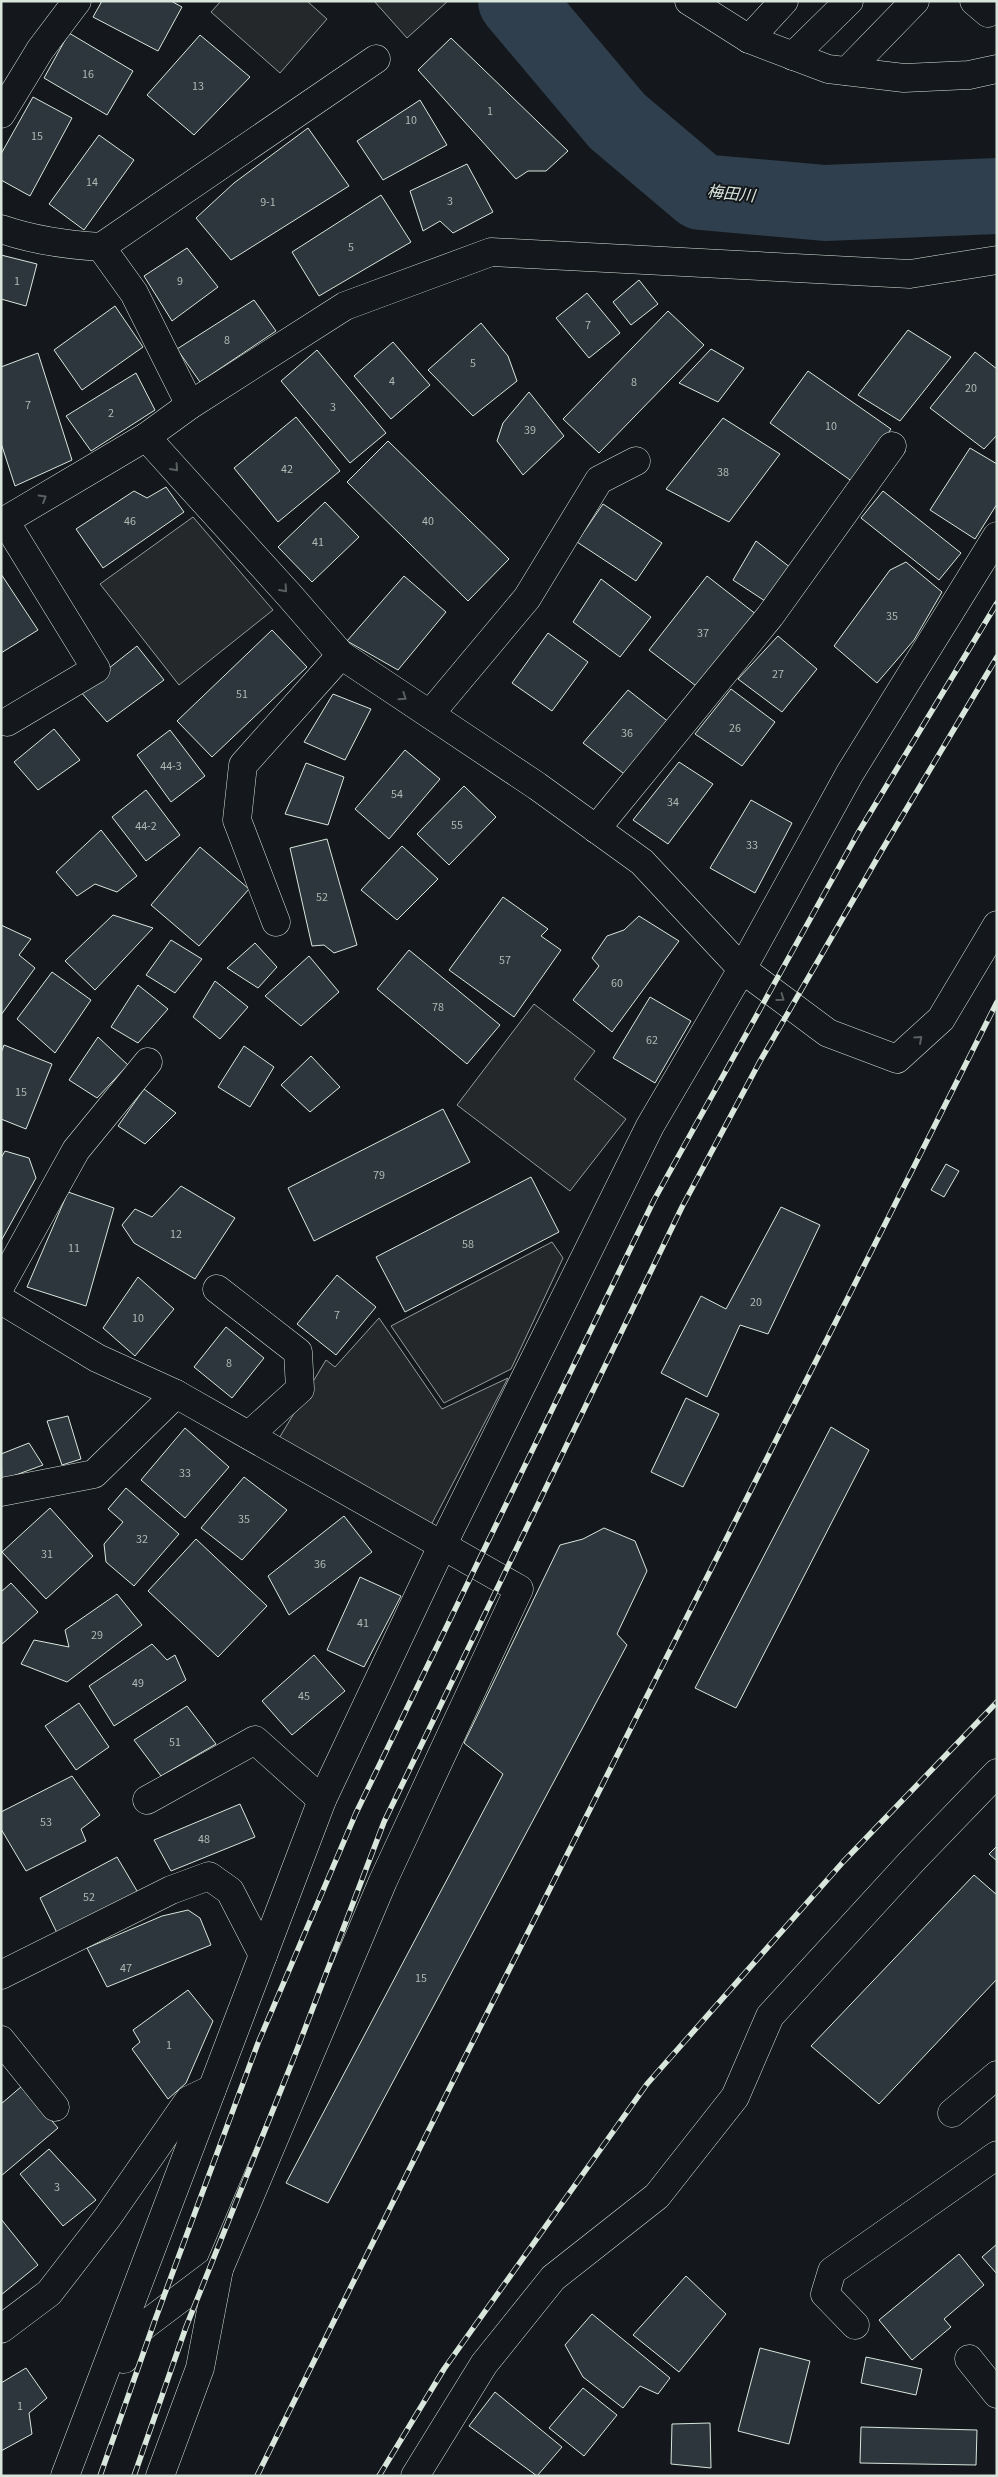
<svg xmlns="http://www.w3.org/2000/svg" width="998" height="2477" font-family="'Source Sans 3','Noto Sans JP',sans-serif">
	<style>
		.parking { fill: #24282b; stroke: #939e99 }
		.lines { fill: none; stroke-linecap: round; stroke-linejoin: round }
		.river { stroke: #2f3f4d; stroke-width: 76 }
		.building { fill: #2c363c; stroke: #d8e6dc }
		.minor-casing { stroke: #d8e6dc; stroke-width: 29 }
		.minor { stroke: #14181c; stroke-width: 28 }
		.rail-casing { stroke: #d8e6dc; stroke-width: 5.5 }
		.rail { stroke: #14181c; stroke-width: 4; stroke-dasharray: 11; stroke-linecap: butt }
		.oneway { stroke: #59605f }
		.labels { text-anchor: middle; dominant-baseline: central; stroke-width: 4; stroke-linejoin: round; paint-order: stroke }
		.number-label { font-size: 12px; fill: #adbab4 }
		.water-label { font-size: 16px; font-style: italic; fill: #d8e6dc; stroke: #14181c }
	</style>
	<rect width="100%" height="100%" fill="#14181c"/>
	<g class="parking">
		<polygon points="221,1 307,1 327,19 280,73 211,12"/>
		<polygon points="374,1 448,1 407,38"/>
		<polygon points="193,517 273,610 179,685 100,584"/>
		<polygon points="534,1004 595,1051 574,1079 626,1119 570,1191 457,1105"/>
		<polygon points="552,1242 563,1258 511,1369 444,1403 391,1326"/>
		<polygon points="379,1318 442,1409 508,1378 430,1527 278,1440 326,1360 335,1367"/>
	</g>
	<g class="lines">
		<polyline class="river" points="516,1 617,121 701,192 825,203 997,196"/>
	</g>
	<g class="building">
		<polygon points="102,1 171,1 182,7 158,51 93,17"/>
		<polygon points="69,33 133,71 107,115 44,78"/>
		<polygon points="200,35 250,77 194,135 147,95"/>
		<polygon points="451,38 568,151 546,171 528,171 516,179 418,70"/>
		<polygon points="33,97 72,118 30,196 1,180 1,154"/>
		<polygon points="420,100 447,145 383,180 357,141"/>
		<polygon points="308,128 349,186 231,260 196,218 234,183"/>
		<polygon points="99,135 134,160 84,230 49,204"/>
		<polygon points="467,164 493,212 453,233 440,221 423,231 410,191"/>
		<polygon points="381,195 411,242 319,296 292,252"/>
		<polygon points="187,248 218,287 172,321 144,276"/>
		<polygon points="1,255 37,264 26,306 1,299"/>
		<polygon points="639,280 658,304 631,325 613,302"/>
		<polygon points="587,293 620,333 589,358 556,318"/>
		<polygon points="254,300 276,331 200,382 177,349"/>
		<polygon points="115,306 143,347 82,390 54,350"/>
		<polygon points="668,311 704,345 599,453 563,419"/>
		<polygon points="481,323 508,356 517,381 473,416 428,370"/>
		<polygon points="908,330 951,357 900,421 858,395"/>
		<polygon points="393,342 430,385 391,419 354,376"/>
		<polygon points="711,349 744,368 718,402 679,383"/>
		<polygon points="317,350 386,433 350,463 281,381"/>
		<polygon points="975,352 997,369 997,435 984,449 930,408"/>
		<polygon points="38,353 72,460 15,486 1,443 1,367"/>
		<polygon points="808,371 891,429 853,482 770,423"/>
		<polygon points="136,373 155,410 91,451 66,416"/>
		<polygon points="529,392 564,436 523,475 497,441 503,423"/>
		<polygon points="296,417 340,471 278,522 234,468"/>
		<polygon points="723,418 780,454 729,522 666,489"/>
		<polygon points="388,441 509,559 468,601 347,482"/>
		<polygon points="970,448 997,464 997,504 975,539 930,510"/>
		<polygon points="166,487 184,512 103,568 76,529 134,491 147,498"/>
		<polygon points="883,491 961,553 939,580 861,518"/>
		<polygon points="325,502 359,537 312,582 278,547"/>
		<polygon points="603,504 662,543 636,581 577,542"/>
		<polygon points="756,541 791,568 765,601 733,580"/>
		<polygon points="906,562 942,592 914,640 877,683 834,646 890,570"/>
		<polygon points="1,574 38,630 1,653"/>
		<polygon points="404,576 446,612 398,670 347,641"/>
		<polygon points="707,576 757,615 700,689 649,650"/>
		<polygon points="601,579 651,617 620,657 573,622"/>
		<polygon points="272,630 307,667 212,757 177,721"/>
		<polygon points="548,633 588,662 552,711 512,683"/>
		<polygon points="778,636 817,669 782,712 738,679"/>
		<polygon points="137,646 164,680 107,722 80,691"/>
		<polygon points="731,689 775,722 742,766 695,734"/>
		<polygon points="628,690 670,723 627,776 583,743"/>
		<polygon points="333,694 371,709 345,760 304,742"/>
		<polygon points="54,729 80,760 38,790 14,762"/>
		<polygon points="170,730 205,776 171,802 137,755"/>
		<polygon points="405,750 440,779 389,839 355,809"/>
		<polygon points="679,762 713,784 668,844 633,820"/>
		<polygon points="306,763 344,777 328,825 285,814"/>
		<polygon points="464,786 496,817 449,865 417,834"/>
		<polygon points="146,790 180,835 146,861 112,817"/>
		<polygon points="751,800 792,823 755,893 710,868"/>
		<polygon points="101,830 137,876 117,892 95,884 77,896 56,872"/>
		<polygon points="327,839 357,945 334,953 324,945 312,946 290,848"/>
		<polygon points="402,846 438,879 397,920 361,890"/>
		<polygon points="200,847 249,889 199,946 151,905"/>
		<polygon points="503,897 548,929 541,936 561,950 514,1017 449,970"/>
		<polygon points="113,915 153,928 95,990 65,961"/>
		<polygon points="639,916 679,941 612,1032 573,1000 599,966 592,958 607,936 624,930"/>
		<polygon points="1,925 31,939 19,955 35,968 1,1015"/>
		<polygon points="171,940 202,959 175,993 146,975"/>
		<polygon points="255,943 277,967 258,988 227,968"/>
		<polygon points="409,950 500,1025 467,1064 377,989"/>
		<polygon points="309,956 339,992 301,1026 265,996"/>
		<polygon points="52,972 91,1000 55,1053 17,1019"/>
		<polygon points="215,981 248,1007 220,1039 193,1017"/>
		<polygon points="138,985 168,1009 138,1043 111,1027"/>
		<polygon points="650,997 691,1021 655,1083 613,1058"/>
		<polygon points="98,1037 128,1065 97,1098 69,1080"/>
		<polygon points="4,1045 52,1064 26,1129 1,1119 1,1053"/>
		<polygon points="244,1046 274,1067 250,1107 218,1087"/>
		<polygon points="311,1056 340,1087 310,1112 281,1085"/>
		<polygon points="144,1089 176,1113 145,1144 118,1126"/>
		<polygon points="443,1109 470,1162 314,1241 288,1188"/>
		<polygon points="5,1151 29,1158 36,1178 1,1241 1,1158"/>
		<polygon points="946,1164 959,1171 944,1197 931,1190"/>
		<polygon points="531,1177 559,1232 405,1312 376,1257"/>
		<polygon points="181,1186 235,1218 195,1279 134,1243 122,1225 135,1209 152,1217"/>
		<polygon points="68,1192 114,1208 86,1306 27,1287"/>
		<polygon points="781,1207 820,1225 768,1334 740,1325 707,1397 661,1373 701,1296 726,1309"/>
		<polygon points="337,1275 376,1307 336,1355 297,1324"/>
		<polygon points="138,1277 174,1309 135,1356 103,1328"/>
		<polygon points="226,1327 264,1358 232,1398 194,1367"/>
		<polygon points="686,1398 719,1414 683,1487 651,1472"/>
		<polygon points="68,1416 81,1459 62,1465 47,1421"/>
		<polygon points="831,1427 869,1450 736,1708 695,1688"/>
		<polygon points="185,1428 229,1467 185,1518 141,1480"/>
		<polygon points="29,1443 43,1465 2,1480 1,1454"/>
		<polygon points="244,1477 287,1510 242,1560 201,1528"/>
		<polygon points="126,1488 179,1534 134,1586 106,1562 104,1544 123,1522 108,1509"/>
		<polygon points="50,1508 93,1556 46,1599 2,1552"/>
		<polygon points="344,1516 372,1552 289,1615 268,1576"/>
		<polygon points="604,1528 635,1541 647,1571 617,1634 627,1645 328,2203 286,2183 503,1774 464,1743 560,1545 583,1539"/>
		<polygon points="196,1539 267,1606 218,1657 148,1591"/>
		<polygon points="360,1577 401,1596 364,1667 327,1650"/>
		<polygon points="11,1583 38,1612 1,1645 1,1592"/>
		<polygon points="117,1594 142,1625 67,1682 21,1664 34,1640 69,1647 65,1630"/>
		<polygon points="152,1644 167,1660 175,1655 186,1680 114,1726 89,1686"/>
		<polygon points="314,1655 345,1691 292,1735 262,1701"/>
		<polygon points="79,1703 109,1747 76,1770 45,1726"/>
		<polygon points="187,1706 216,1744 161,1776 134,1740"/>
		<polygon points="72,1776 100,1815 81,1829 86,1841 26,1871 1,1829 1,1812"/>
		<polygon points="240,1804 255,1837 171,1871 154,1840"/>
		<polygon points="997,1846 997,1861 989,1854"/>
		<polygon points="117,1857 140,1896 58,1935 40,1898"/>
		<polygon points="974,1875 997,1895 997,1979 879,2104 811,2046"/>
		<polygon points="188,1910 200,1918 211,1945 107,1987 87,1948 162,1916"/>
		<polygon points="188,1990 213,2021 186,2083 168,2099 132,2049 140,2042 133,2030"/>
		<polygon points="22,2086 58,2128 1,2176 1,2104"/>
		<polygon points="49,2149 96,2200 63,2226 20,2174"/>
		<polygon points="1,2219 38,2265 1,2295"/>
		<polygon points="997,2244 997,2274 982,2257"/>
		<polygon points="959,2254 984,2285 944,2319 951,2327 912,2360 879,2320"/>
		<polygon points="686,2276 726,2314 679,2372 633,2335"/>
		<polygon points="592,2314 670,2378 658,2394 640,2386 623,2408 583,2377 565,2345"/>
		<polygon points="760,2348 810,2361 789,2444 738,2431"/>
		<polygon points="866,2357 922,2369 916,2395 861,2383"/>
		<polygon points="26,2368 47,2398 29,2413 32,2434 1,2451 1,2383"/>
		<polygon points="583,2388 617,2415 584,2456 549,2428"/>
		<polygon points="495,2392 562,2447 537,2476 469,2426"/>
		<polygon points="710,2423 711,2468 671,2464 672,2424"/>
		<polygon points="861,2427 977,2430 976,2465 860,2463"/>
	</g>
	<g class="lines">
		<defs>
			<g id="minor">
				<polyline points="689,1 749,39 828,69 904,78 969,75 997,69"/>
				<polyline points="974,1 988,13 997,5"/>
				<polyline points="749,39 784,1"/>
				<polyline points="793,56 849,1"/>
				<polyline points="847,71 915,1"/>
				<polyline points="1,114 40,50 77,1"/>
				<path d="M1,229c32,11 66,16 100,18l33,46 56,112 -44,32"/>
				<polyline points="101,247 376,59"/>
				<polyline points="190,405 345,306 491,252 910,274 997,260"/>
				<polyline points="5,521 96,669 7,722"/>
				<polyline points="1,523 146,437 290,596 341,655 537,786 642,862 742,969 828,1033 897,1059 941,1019 997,925"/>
				<polyline points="430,714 527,598 599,480 636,461"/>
				<polyline points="596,829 770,616 892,446"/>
				<polyline points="276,922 237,820 243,765 341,655"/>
				<polyline points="1,1285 76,1150 148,1062"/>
				<polyline points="217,1289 298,1352 300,1389 249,1435"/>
				<polyline points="1,1300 97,1358 176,1394 519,1589 383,1881 219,2269 133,2334 124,2359"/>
				<polyline points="1,1492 94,1474 176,1394"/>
				<polyline points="147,1800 255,1740 322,1800"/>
				<polyline points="1,1975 171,1890 209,1876 230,1891 263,1955"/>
				<polyline points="1,2040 55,2107"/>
				<polyline points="952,2113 997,2075"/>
				<polyline points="855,2325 825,2294 832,2271 997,2155"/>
				<polyline points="1,2329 49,2293 107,2218 189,2100 212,2089"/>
				<polyline points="969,2359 997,2394"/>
				<polyline points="65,2476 322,1800 443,1544 650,1126 742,969 850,773 997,536"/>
				<polyline points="160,2476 200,2368 219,2269"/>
				<polyline points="415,2476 484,2364 553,2278 657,2196 735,2097 770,2016 912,1861 997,1773"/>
			</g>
		</defs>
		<use href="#minor" class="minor-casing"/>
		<use href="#minor" class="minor"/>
		<defs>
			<g id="rail">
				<polyline points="100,2476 155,2320 258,2043 356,1813 654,1200 858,833 997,603"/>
				<polyline points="134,2476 186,2327 293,2060 384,1822 682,1207 759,1063 882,850 997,657"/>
				<polyline points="257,2476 461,2065 997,1002"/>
				<polyline points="379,2476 444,2369 647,2084 843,1862 997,1702"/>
			</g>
		</defs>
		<use href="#rail" class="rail-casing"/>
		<use href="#rail" class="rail"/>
	</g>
	<defs><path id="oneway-chevron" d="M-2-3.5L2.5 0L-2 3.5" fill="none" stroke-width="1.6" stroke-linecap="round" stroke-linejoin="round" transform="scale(1.25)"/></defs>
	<g class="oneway">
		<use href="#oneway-chevron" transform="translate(175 468) rotate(48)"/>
		<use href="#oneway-chevron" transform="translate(43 498) rotate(-31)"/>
		<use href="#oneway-chevron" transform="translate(284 589) rotate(48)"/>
		<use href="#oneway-chevron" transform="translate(403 697) rotate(34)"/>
		<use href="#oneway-chevron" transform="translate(781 998) rotate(36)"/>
		<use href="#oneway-chevron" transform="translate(919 1039) rotate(-42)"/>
	</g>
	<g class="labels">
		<g class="number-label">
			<text x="88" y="74">16</text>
			<text x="198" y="86">13</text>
			<text x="490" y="111">1</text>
			<text x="411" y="120">10</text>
			<text x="37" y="136">15</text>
			<text x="92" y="182">14</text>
			<text x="450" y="201">3</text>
			<text x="268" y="202">9-1</text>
			<text x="351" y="247">5</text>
			<text x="17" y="281">1</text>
			<text x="180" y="281">9</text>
			<text x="588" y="325">7</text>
			<text x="227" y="340">8</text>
			<text x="473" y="363">5</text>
			<text x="392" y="381">4</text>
			<text x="634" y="382">8</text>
			<text x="971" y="388">20</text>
			<text x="28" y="405">7</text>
			<text x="333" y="407">3</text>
			<text x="111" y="413">2</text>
			<text x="831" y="426">10</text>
			<text x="530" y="430">39</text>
			<text x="287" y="469">42</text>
			<text x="723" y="472">38</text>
			<text x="130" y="521">46</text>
			<text x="428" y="521">40</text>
			<text x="318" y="542">41</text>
			<text x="892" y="616">35</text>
			<text x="703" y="633">37</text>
			<text x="778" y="674">27</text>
			<text x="242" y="694">51</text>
			<text x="735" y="728">26</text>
			<text x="627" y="733">36</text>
			<text x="171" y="766">44-3</text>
			<text x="397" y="794">54</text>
			<text x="673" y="802">34</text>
			<text x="457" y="825">55</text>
			<text x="146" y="826">44-2</text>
			<text x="752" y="845">33</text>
			<text x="322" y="897">52</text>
			<text x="505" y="960">57</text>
			<text x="617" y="983">60</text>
			<text x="438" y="1007">78</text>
			<text x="652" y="1040">62</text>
			<text x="21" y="1092">15</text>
			<text x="379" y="1175">79</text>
			<text x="176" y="1234">12</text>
			<text x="468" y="1244">58</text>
			<text x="74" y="1248">11</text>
			<text x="756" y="1302">20</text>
			<text x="337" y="1315">7</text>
			<text x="138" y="1318">10</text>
			<text x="229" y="1363">8</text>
			<text x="185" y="1473">33</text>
			<text x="244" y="1519">35</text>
			<text x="142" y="1539">32</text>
			<text x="47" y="1554">31</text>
			<text x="320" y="1564">36</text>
			<text x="363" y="1623">41</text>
			<text x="97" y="1635">29</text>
			<text x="138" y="1683">49</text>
			<text x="304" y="1696">45</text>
			<text x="175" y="1742">51</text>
			<text x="46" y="1822">53</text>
			<text x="204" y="1839">48</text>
			<text x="89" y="1897">52</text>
			<text x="126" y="1968">47</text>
			<text x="421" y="1978">15</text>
			<text x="169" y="2045">1</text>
			<text x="57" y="2187">3</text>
			<text x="20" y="2406">1</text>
		</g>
		<g class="water-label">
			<text transform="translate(731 194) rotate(6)">梅田川</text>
		</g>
	</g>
	<rect width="998" height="2477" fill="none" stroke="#d8e6dc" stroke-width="5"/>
</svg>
